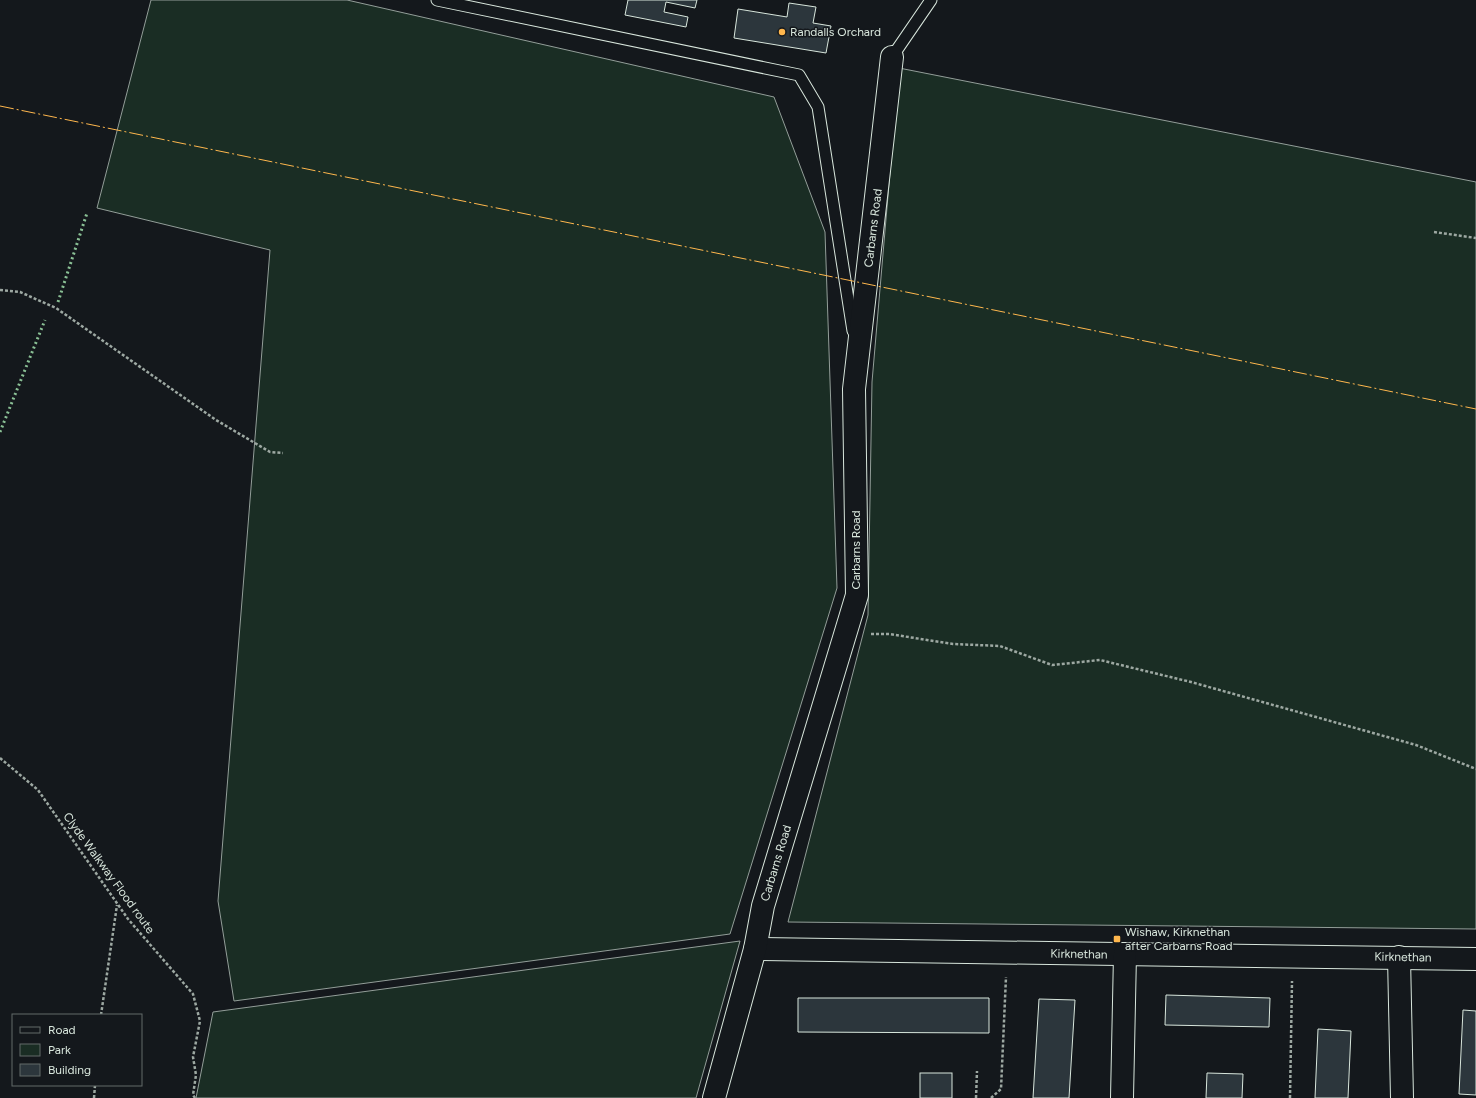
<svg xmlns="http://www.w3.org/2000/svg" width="1476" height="1098" font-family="Figtree,sans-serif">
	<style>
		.green { fill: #1a2d24; stroke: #939e99 }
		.building { fill: #2c363c; stroke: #d8e6dc }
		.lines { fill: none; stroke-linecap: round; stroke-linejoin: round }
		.service-casing { stroke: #d8e6dc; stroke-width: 13 }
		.minor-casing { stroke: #d8e6dc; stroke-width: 24 }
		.path { stroke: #9da8a2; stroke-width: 2.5; stroke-dasharray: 3 2; stroke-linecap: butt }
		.service { stroke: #14181c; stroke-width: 11 }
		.minor { stroke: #14181c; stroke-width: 22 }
		.hedge { stroke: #8ac095; stroke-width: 3; stroke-dasharray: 2 3; stroke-linecap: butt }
		.power { stroke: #ffb74d; stroke-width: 1; stroke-dasharray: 14 3 2 3; stroke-linecap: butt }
		.poi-dot { fill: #ffb74d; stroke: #14181c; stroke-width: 1.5 }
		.labels { text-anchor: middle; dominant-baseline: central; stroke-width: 3; stroke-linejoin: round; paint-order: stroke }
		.poi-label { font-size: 12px; fill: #d8e6dc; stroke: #14181c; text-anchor: start }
		.street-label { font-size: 12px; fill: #d8e6dc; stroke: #14181c }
	</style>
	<rect width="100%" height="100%" fill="#14181c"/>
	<g class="green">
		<polygon points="151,0 347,0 774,97 825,232 837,588 730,934 234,1001 218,901 270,250 97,208"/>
		<polygon points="899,68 1476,182 1476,929 788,922 868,615 872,382"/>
		<polygon points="740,941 696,1098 196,1098 213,1012"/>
	</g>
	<g class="building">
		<polygon points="628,0 697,0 695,8 666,2 664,12 688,17 686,27 625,15"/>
		<polygon points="789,3 816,7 813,23 831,26 826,53 734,38 738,9 787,17"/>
		<polygon points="1166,995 1270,998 1269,1027 1165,1025"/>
		<polygon points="798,998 989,998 989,1033 798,1032"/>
		<polygon points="1039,999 1075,1000 1069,1098 1033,1098"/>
		<polygon points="1463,1010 1476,1011 1476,1095 1459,1094"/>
		<polygon points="1318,1029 1351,1031 1348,1098 1315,1098"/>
		<rect x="920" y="1073" width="32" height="25"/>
		<polygon points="1207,1073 1243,1074 1242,1098 1206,1098"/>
	</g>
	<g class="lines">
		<defs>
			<g id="service">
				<polyline points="437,0 799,75 818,107 853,331"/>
				<polyline points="892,57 931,0"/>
			</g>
			<g id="minor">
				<polyline points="755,949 1476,959"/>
				<polyline points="1399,957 1402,1098"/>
				<polyline points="714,1098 755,949 763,906 857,595 854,389 892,57"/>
				<polyline points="1122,1098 1125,954"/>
			</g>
		</defs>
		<use href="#service" class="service-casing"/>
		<use href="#minor" class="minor-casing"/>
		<g class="path">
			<polyline points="1434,232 1476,238"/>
			<polyline points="0,290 20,292 56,308 216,420 270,452 283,453"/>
			<polyline points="871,634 889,634 953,644 1000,646 1052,665 1100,660 1191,682 1416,745 1476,769"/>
			<polyline points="0,758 38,790 128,919 193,994 200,1021 193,1057 196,1075 193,1095 195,1098"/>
			<polyline points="101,1015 117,905"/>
			<polyline points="94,1098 95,1085"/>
			<polyline points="976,1098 977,1071"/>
			<polyline points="991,1098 1001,1089 1006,977"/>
			<polyline points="1290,1098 1292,981"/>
		</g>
		<use href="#service" class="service"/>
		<use href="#minor" class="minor"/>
		<g class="hedge">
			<polyline points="58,302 87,213"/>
			<polyline points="0,432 45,320"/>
		</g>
		<polyline class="power" points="0,106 1476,409"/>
	</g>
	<g class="poi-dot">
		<circle cx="782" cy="32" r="4"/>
		<rect x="1113" y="935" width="8" height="8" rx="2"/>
	</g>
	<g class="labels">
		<g class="poi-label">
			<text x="790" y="32">Randalls Orchard</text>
			<text x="1125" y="932">Wishaw, Kirknethan<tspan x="1125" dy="14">after Carbarns Road</tspan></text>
		</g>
		<g class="street-label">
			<text transform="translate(873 228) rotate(-83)">Carbarns Road</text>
			<text transform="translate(856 550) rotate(-90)">Carbarns Road</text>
			<text transform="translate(776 863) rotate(-73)">Carbarns Road</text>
			<text transform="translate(109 873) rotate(54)">Clyde Walkway Flood route</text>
			<text transform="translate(1079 954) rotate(1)">Kirknethan</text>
			<text transform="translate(1403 957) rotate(1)">Kirknethan</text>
		</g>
	</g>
	<rect x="12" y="1014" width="130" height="72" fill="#14181c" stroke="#626a69"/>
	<rect x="20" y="1027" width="20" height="6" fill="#14181c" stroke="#626a69"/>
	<text x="48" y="1034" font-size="12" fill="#d8e6dc">Road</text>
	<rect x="20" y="1044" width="20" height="12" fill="#1a2d24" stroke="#626a69"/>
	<text x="48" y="1054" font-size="12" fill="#d8e6dc">Park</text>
	<rect x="20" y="1064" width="20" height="12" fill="#2c363c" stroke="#626a69"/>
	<text x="48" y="1074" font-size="12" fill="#d8e6dc">Building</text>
</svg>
